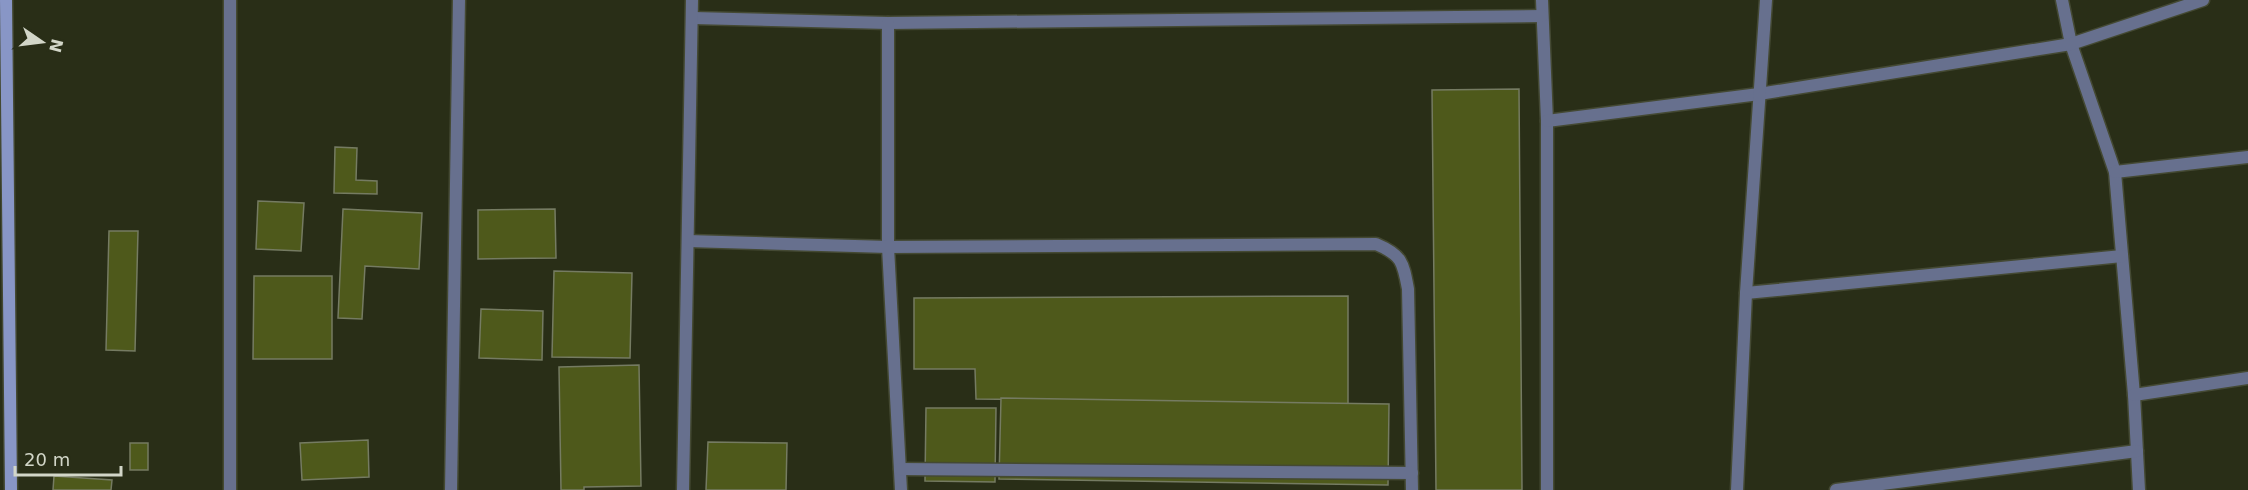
<svg xmlns="http://www.w3.org/2000/svg" width="2248" height="490" font-family="'DejaVu Sans',sans-serif">
	<style>
		.building { fill: #4e591b; stroke: #757b62; stroke-width: 1.5 }
		.lines { fill: none; stroke-linecap: round; stroke-linejoin: round }
		.street-casing { stroke: #444933; stroke-width: 15 }
		.secondary-casing { stroke: #444933; stroke-width: 15 }
		.street { stroke: #67708e; stroke-width: 12 }
		.secondary { stroke: #8896c6; stroke-width: 12 }
	</style>
	<rect width="100%" height="100%" fill="#292e17"/>
	<g class="building">
		<polygon points="1519,89 1522,490 1436,490 1432,90"/>
		<polygon points="335,147 357,148 356,180 377,181 377,194 334,193"/>
		<polygon points="258,201 304,203 301,251 256,249"/>
		<polygon points="343,209 422,213 419,269 365,266 362,319 338,318"/>
		<polygon points="555,209 556,258 478,259 478,210"/>
		<polygon points="109,231 138,231 135,351 106,350"/>
		<polygon points="554,271 632,273 630,358 552,357"/>
		<polygon points="254,276 332,276 332,359 253,359"/>
		<polygon points="1348,296 1348,404 976,399 975,369 914,369 914,298"/>
		<polygon points="481,309 543,311 542,360 479,358"/>
		<polygon points="639,365 641,486 584,487 584,490 561,490 559,367"/>
		<polygon points="1001,398 1389,404 1388,485 999,479"/>
		<polygon points="926,408 996,408 995,482 925,481"/>
		<polygon points="368,440 369,477 302,480 300,443"/>
		<polygon points="708,442 787,443 786,490 706,490"/>
		<rect x="130" y="443" width="18" height="27"/>
		<polygon points="54,476 112,480 111,490 53,490"/>
	</g>
	<g class="lines">
		<defs>
			<g id="street">
				<polyline points="1542,0 1547,121 1547,490"/>
				<polyline points="2062,0 2071,44 2115,172 2134,395 2139,490"/>
				<polyline points="693,18 888,23 1542,16"/>
				<polyline points="888,23 888,247 901,490"/>
				<polyline points="1547,121 1759,94 2071,44 2203,0"/>
				<polyline points="2115,172 2248,157"/>
				<path d="M688,241l200,6 488,-3c26,11 27,18 32,45l4,201"/>
				<polyline points="1746,293 2122,256"/>
				<polyline points="2134,395 2248,378"/>
				<polyline points="900,469 1412,473"/>
				<polyline points="230,490 230,0"/>
				<polyline points="451,490 459,0"/>
				<polyline points="683,490 692,0"/>
				<polyline points="1737,490 1746,293 1766,0"/>
				<polyline points="1836,490 2137,451"/>
			</g>
			<polyline id="secondary" points="6,0 11,490"/>
		</defs>
		<use href="#street" class="street-casing"/>
		<use href="#secondary" class="secondary-casing"/>
		<use href="#street" class="street"/>
		<use href="#secondary" class="secondary"/>
	</g>
	<g transform="translate(42 42) rotate(104)" stroke="#292e17" stroke-width="4.5" paint-order="stroke">
	<path d="M0-4.5L10 22L0 15L-10 22Z" fill="#d2d6c8"/>
	<text y="-9" font-size="16" font-weight="bold" text-anchor="middle" fill="#d2d6c8">N</text>
	</g>
	<path d="M15 466v9h106v-9" fill="none" stroke="#d2d6c8" stroke-width="3"/>
	<text x="24" y="466" font-size="18" fill="#d2d6c8" stroke="#292e17" stroke-width="4.5" paint-order="stroke">20 m</text>
</svg>
